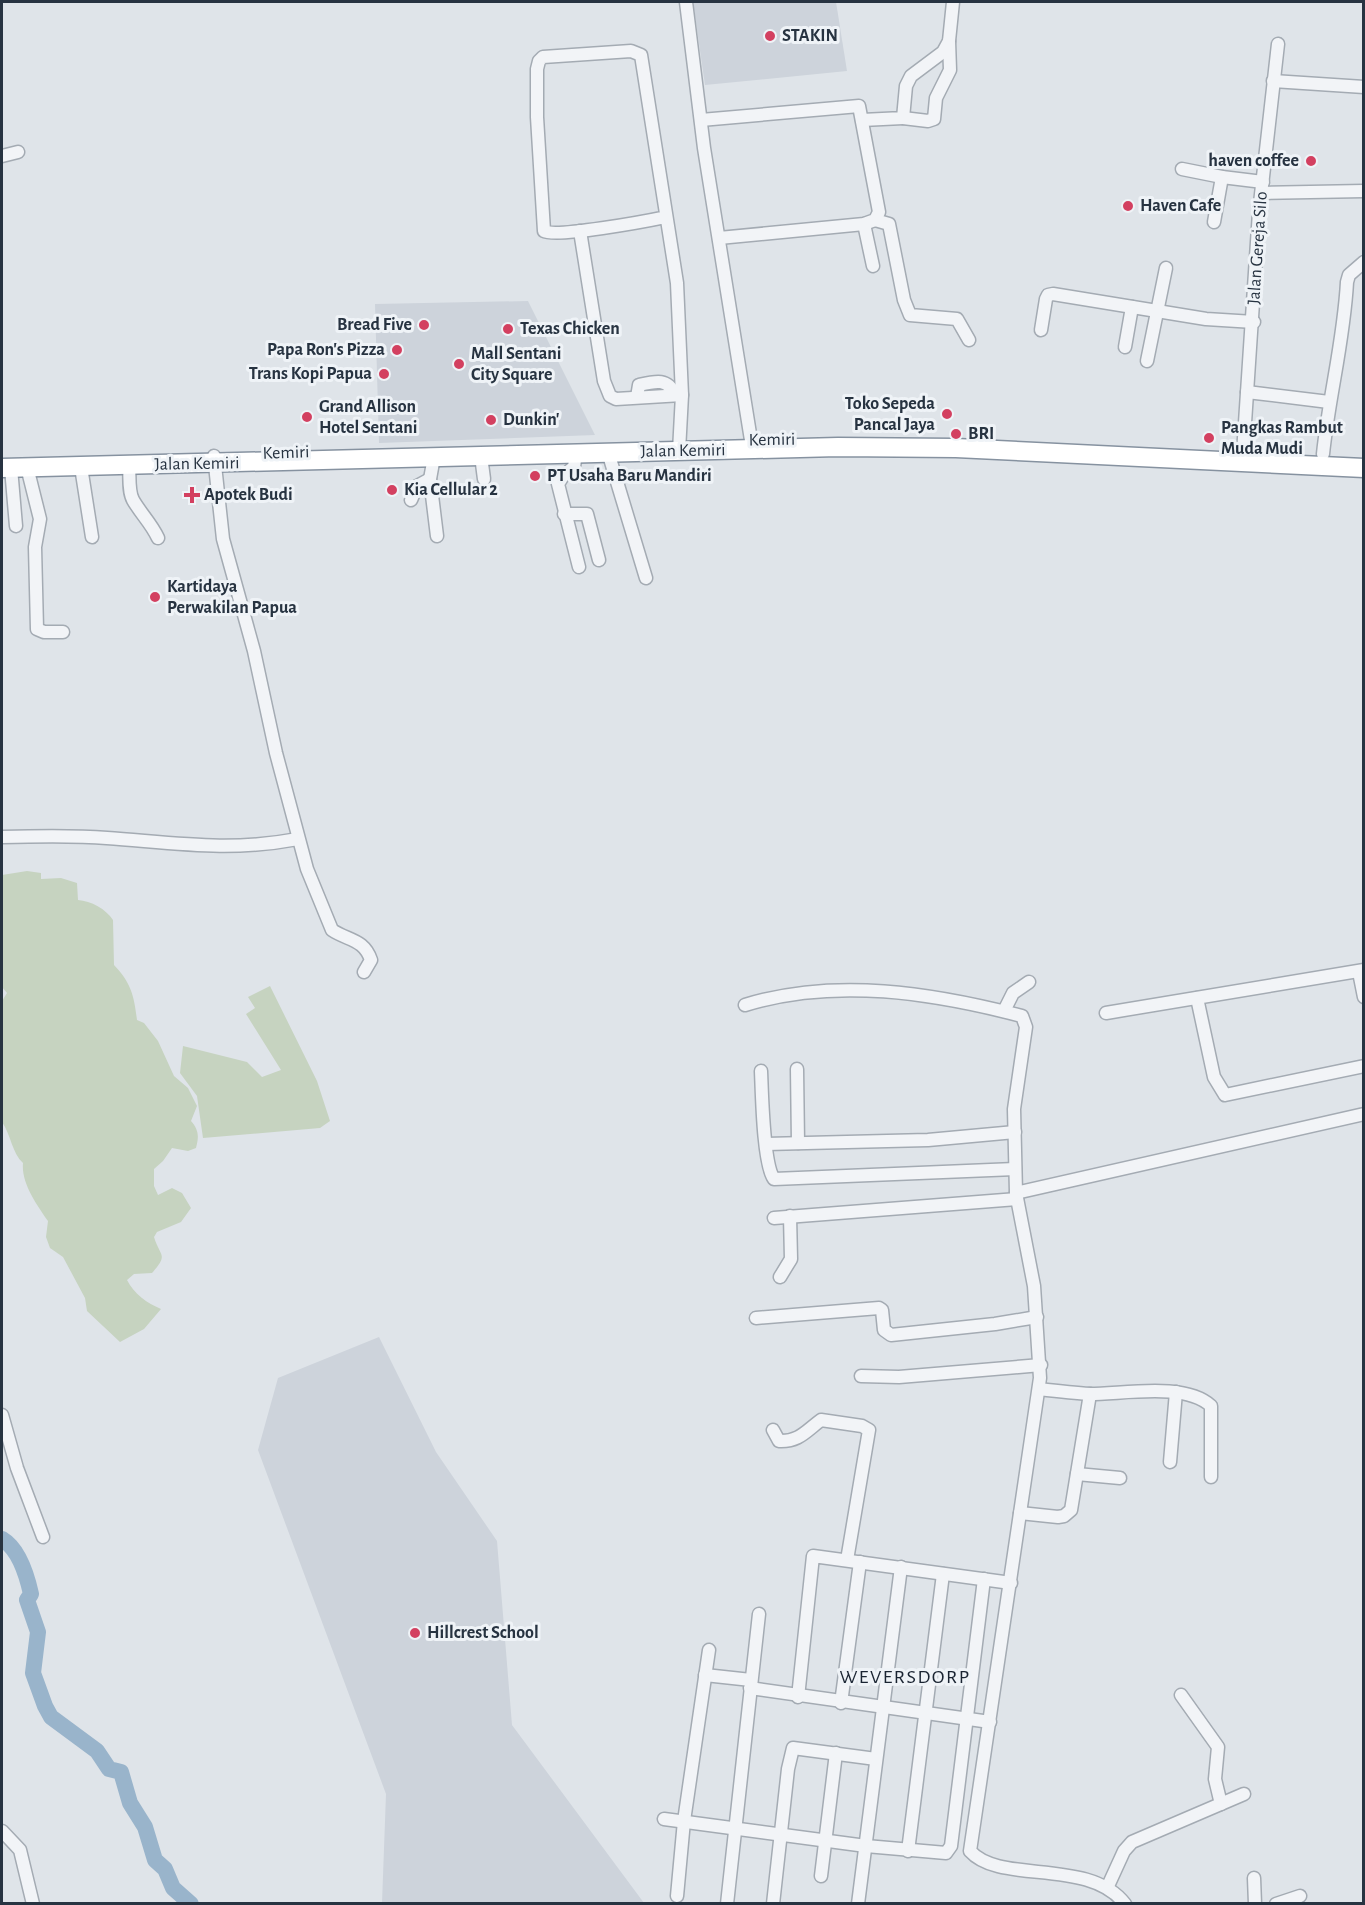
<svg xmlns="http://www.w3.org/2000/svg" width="1365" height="1905" font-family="'Alegreya Sans',sans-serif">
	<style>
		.built { fill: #cdd3db }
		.green { fill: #c6d3c0 }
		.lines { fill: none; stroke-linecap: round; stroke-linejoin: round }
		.river { stroke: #99b4cb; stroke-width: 16 }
		.minor-casing { stroke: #a4abb3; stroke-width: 15 }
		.highway-casing { stroke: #8692a0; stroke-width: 21 }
		.minor { stroke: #f2f4f7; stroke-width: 12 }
		.highway { stroke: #fff; stroke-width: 18 }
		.poi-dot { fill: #d34060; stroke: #eff3f7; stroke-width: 2 }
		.labels { text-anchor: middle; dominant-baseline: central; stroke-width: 6; stroke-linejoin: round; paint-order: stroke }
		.poi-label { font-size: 18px; font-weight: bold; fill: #273341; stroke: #eff3f7; text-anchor: start }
		.street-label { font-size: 18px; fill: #273341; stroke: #eff3f7 }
		.neighbourhood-label { font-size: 20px; letter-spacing: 1.5px; fill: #1a2432; stroke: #eff3f7 }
	</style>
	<rect width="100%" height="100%" fill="#dfe4e9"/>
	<g class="built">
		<polygon points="693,2 836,2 847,71 705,85"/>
		<polygon points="528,301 595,435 379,443 375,304"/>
		<polygon points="379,1337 436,1452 497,1541 512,1725 644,1903 382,1903 386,1794 258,1450 278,1378"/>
	</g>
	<g class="green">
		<path d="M27,871l14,2v6l20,-1 16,5 1,17c13,1 28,9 35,20l1,45c17,18 20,30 23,55l7,3 14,18 16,35 14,12 9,18 -6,15c8,9 8,16 5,27l-8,3 -16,-3 -9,13 -9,8v17l4,9 14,-7 10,5 9,15 -10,14 -24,10 -3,5c6,20 15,17 -2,36l-18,1 -7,6c7,14 20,23 34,29l-17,20 -24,13 -33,-31 -2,-13 -22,-41 -13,-9 -4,-11 2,-16c-11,-16 -27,-38 -25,-58 -11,-10 -12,-28 -21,-41v-121l5,-8 -5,-6v-112z"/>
		<polygon points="270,986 317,1081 330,1121 320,1128 203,1138 197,1096 180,1073 183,1046 247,1062 262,1077 281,1070 246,1014 255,1008 248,997"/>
	</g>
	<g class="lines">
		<path class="river" d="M2,1539c17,10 25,37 29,55l-4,6 11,32 -5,41 12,33 6,11 46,34 12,18 12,3 9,31 15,24 10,33 10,9 8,19 18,16"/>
		<defs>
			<g id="minor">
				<polyline points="686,2 704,148 751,440"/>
				<polyline points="1273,81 1364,87"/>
				<polyline points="903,118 928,121 934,119 936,98 950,70 949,41"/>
				<polyline points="701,120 859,106 879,212 875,220 864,224 719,238"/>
				<polyline points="862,120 903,118 906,86 911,76 943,52 949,41 953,2"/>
				<polyline points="2,156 18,152"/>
				<polyline points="1182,169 1222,177"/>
				<polyline points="1262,193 1364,191"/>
				<path d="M666,217c-19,4 -110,21 -122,14l-7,-114v-48l2,-8 4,-4 88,-6 10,4 36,228 5,112 -3,56"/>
				<polyline points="875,220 889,224 904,300 910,315 957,319 969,340"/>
				<polyline points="1214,222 1222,177 1263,182"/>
				<polyline points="864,224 873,266"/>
				<polyline points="580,231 604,381 610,396 616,399 682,395"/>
				<polyline points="1041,330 1046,299 1048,295 1053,294 1206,319 1254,322"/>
				<polyline points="1125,347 1132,307"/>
				<polyline points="1147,361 1166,268"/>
				<polyline points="1247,392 1329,402"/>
				<path d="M637,397l2,-12c17,-4 29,-7 36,10"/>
				<polyline points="608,452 646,578"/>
				<polyline points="576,453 574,467 563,476 558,484 579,567"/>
				<polyline points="1243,453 1259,212 1278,44"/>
				<path d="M1323,454c6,-58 21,-114 24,-172l2,-7 15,-13"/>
				<path d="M214,456l9,83 31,112 22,102 31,116 25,61c17,11 32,9 39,30l-7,12"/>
				<polyline points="481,456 484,479"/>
				<polyline points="434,457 430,479 437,536"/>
				<path d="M129,466c1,10 -1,25 4,34 8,14 18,23 25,38"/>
				<polyline points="27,467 40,519 35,547 37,629 44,632 63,632"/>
				<polyline points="81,467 92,537"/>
				<polyline points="11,468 16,526"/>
				<polyline points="411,500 417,486 430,479"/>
				<polyline points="564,514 587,514 599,560"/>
				<path d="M2,837c35,-1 70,-2 105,1 69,5 122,14 191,1"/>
				<polyline points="1359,972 1364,997"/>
				<polyline points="1197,998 1214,1077 1225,1095 1364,1066"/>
				<path d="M745,1005c90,-28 188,-12 277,11l4,11 -12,82 2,84"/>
				<polyline points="1004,1011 1013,993 1029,982"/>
				<polyline points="1106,1013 1364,970"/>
				<polyline points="797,1069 798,1143"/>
				<path d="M761,1071c1,21 2,93 13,108l241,-10"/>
				<polyline points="766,1144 928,1140 1015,1132"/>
				<polyline points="774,1218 1017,1199"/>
				<polyline points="780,1277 791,1259 790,1216"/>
				<polyline points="756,1318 879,1308 882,1310 884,1330 891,1335 995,1324 1037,1317"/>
				<polyline points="861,1376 899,1377 1041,1365"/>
				<path d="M1039,1389c17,2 34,4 51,5 34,0 95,-12 121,12v71"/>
				<polyline points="2,1415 17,1468 43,1537"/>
				<path d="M773,1430l6,11c20,1 27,-10 42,-21l41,6 7,4 -22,130"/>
				<polyline points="1170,1462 1176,1392"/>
				<polyline points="1077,1474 1120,1478"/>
				<polyline points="1020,1513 1058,1517 1064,1516 1071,1510 1090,1394"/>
				<polyline points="705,1675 751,1680"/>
				<polyline points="750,1688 990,1722"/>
				<polyline points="1181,1695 1218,1747 1215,1779 1221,1804"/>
				<polyline points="798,1697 813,1556 1011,1583"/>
				<polyline points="841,1703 860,1562"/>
				<polyline points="664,1819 866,1846 946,1853 951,1846 984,1579"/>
				<polyline points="2,1831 20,1850 33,1904"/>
				<polyline points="908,1851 943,1574"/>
				<polyline points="821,1876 836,1753"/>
				<polyline points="1254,1878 1255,1904"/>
				<polyline points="1108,1886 1124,1851 1132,1842 1244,1794"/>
				<polyline points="677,1896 684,1821 709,1650"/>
				<polyline points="727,1904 759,1614"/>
				<polyline points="773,1904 788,1769 793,1748 876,1759"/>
				<polyline points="858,1904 901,1567"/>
				<path d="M1125,1904c-36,-47 -125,-19 -155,-53l70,-473 -6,-92 -18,-93 348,-79"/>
				<polyline points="1276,1904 1300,1896"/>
			</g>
			<polyline id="highway" points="2,468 838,447 956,448 1364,468"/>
		</defs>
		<use href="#minor" class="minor-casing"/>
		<use href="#highway" class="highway-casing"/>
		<use href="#minor" class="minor"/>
		<use href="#highway" class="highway"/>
	</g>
	<g class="poi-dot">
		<circle cx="770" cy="36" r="6"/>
		<circle cx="1311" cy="161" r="6"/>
		<circle cx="1128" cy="206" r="6"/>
		<circle cx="424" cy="325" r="6"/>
		<circle cx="508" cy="329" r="6"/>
		<circle cx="397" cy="350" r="6"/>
		<circle cx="459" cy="364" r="6"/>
		<circle cx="384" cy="374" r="6"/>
		<circle cx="947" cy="414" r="6"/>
		<circle cx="307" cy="417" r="6"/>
		<circle cx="491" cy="420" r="6"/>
		<circle cx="956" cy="434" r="6"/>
		<circle cx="1209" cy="438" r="6"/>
		<circle cx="535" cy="476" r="6"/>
		<circle cx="392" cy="490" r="6"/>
		<path d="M189 486h6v6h6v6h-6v6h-6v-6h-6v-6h6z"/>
		<circle cx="155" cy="597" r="6"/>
		<circle cx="415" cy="1633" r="6"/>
	</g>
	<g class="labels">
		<g class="poi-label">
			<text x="782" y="36">STAKIN</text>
			<text x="1299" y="161" text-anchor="end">haven coffee</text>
			<text x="1140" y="206">Haven Cafe</text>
			<text x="412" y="325" text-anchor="end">Bread Five</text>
			<text x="520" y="329">Texas Chicken</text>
			<text x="385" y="350" text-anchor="end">Papa Ron's Pizza</text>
			<text x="471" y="354">Mall Sentani<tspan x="471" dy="21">City Square</tspan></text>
			<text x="372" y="374" text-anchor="end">Trans Kopi Papua</text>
			<text x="935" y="404" text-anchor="end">Toko Sepeda<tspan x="935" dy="21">Pancal Jaya</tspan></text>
			<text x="319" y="407">Grand Allison<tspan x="319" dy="21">Hotel Sentani</tspan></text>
			<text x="503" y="420">Dunkin'</text>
			<text x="1221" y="428">Pangkas Rambut<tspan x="1221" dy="21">Muda Mudi</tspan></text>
			<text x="968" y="434">BRI</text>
			<text x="547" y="476">PT Usaha Baru Mandiri</text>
			<text x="404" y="490">Kia Cellular 2</text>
			<text x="204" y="495">Apotek Budi</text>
			<text x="167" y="587">Kartidaya<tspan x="167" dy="21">Perwakilan Papua</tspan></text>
			<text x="427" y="1633">Hillcrest School</text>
		</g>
		<g class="street-label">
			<text transform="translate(1258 248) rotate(-86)">Jalan Gereja Silo</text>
			<text transform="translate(772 440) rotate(-1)">Kemiri</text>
			<text transform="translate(683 451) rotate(-1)">Jalan Kemiri</text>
			<text transform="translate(286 453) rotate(-2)">Kemiri</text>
			<text transform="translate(197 464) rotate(-1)">Jalan Kemiri</text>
		</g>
		<g class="neighbourhood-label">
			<text x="905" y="1677">WEVERSDORP</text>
		</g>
	</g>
	<rect width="1365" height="1905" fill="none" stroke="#273341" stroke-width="6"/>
</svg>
